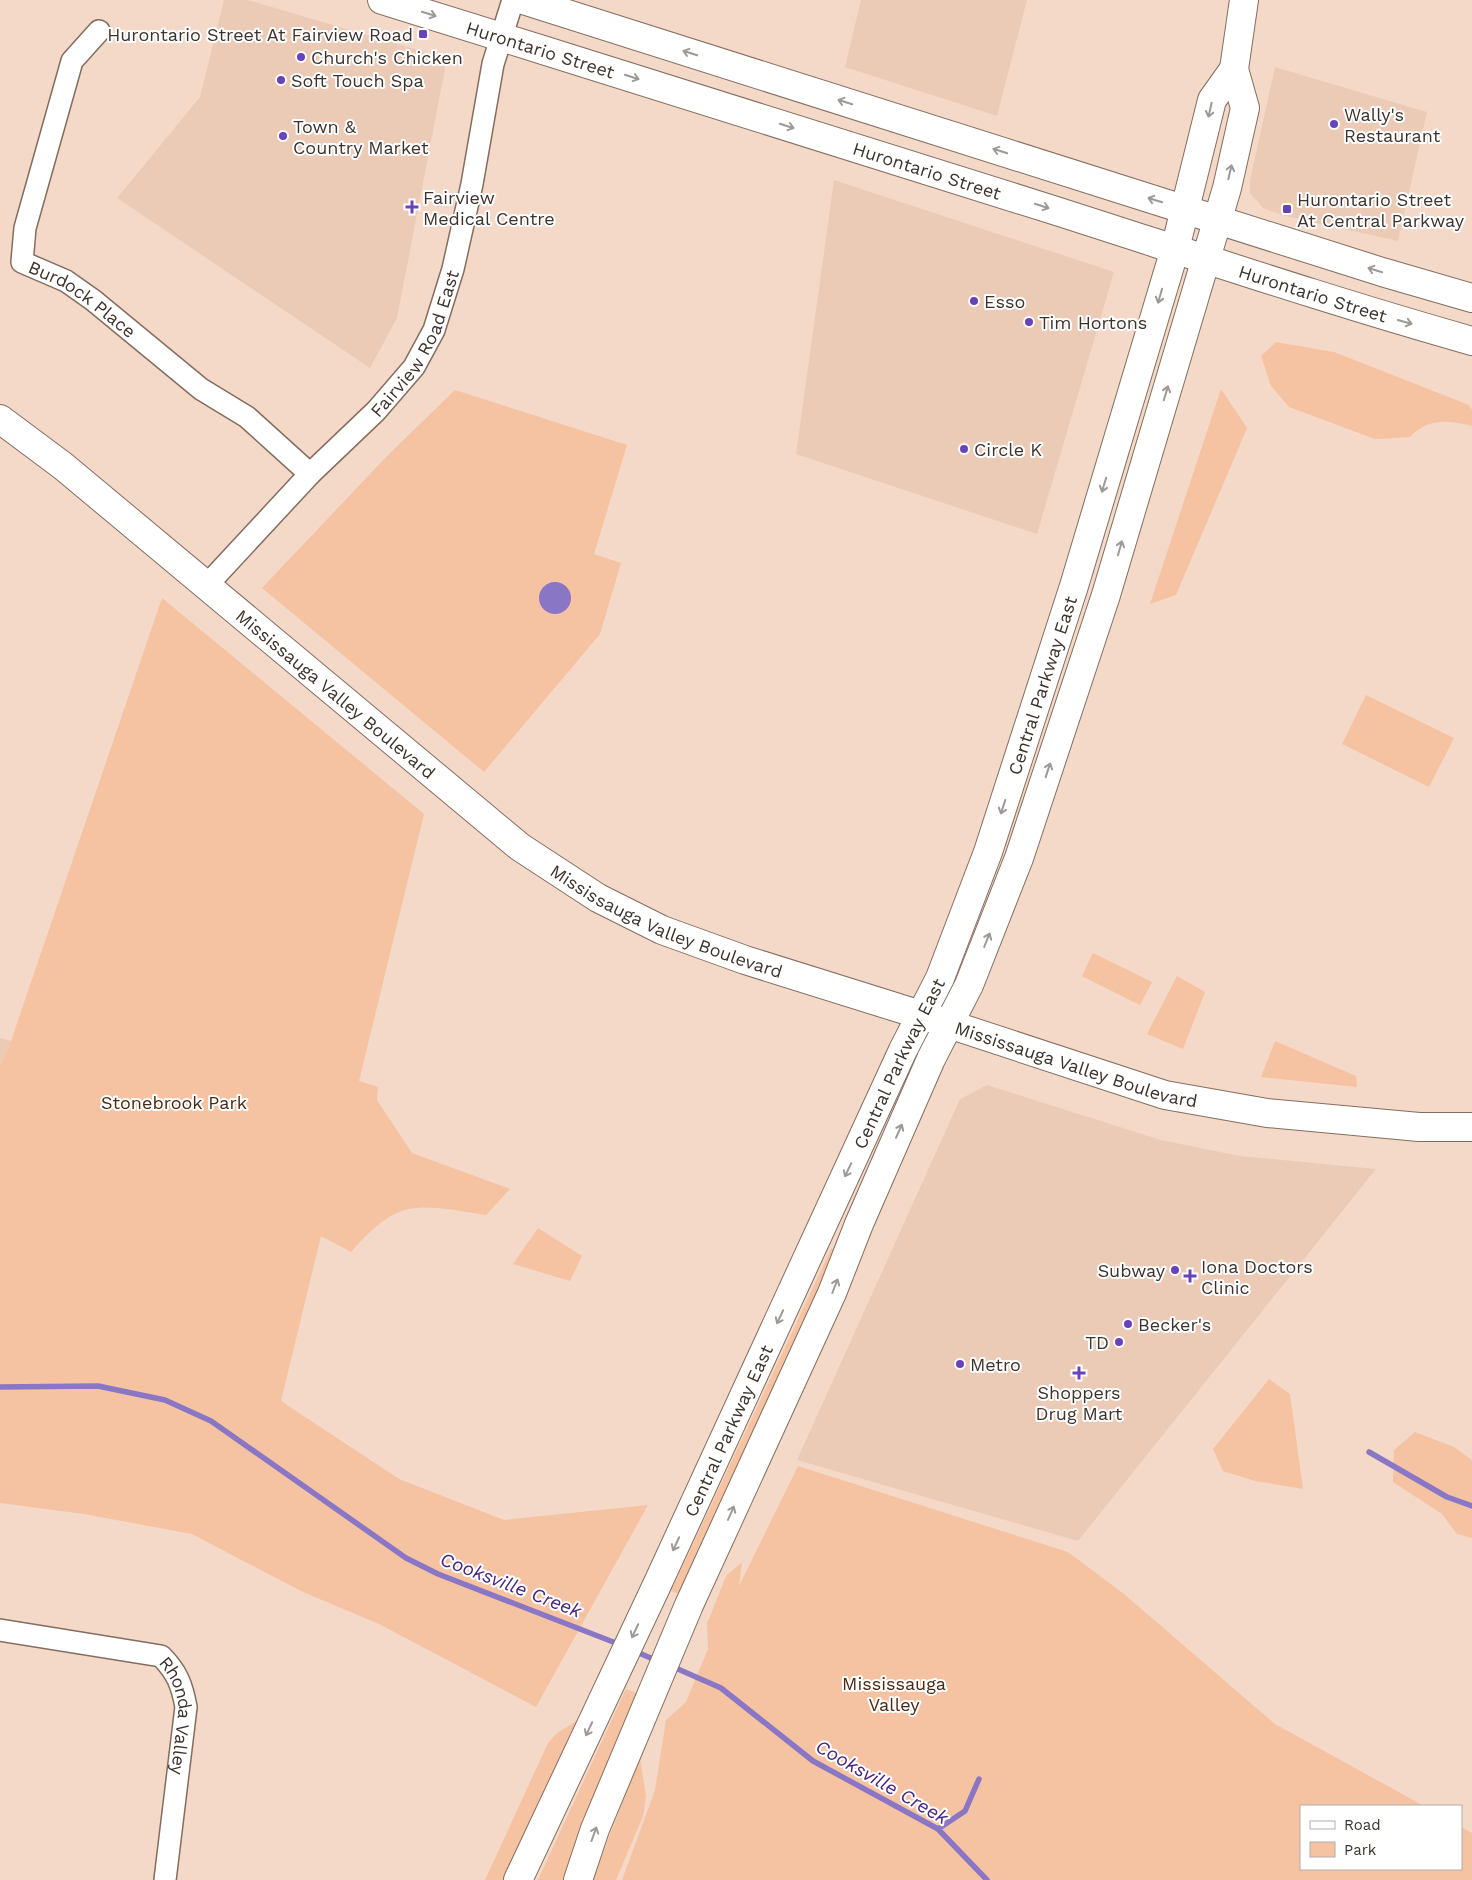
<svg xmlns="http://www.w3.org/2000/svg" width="1472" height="1880" font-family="'Work Sans',sans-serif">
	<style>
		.built { fill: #eccbb6 }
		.green { fill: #f5c2a2 }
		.water { fill: #8976c5 }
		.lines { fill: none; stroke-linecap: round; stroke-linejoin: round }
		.stream { stroke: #8976c5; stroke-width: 5.5 }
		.street-casing { stroke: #846d5f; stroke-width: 24 }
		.secondary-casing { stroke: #846d5f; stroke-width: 30 }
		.primary-casing { stroke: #846d5f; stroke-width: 30 }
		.street { stroke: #fff; stroke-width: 21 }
		.secondary { stroke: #fff; stroke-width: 28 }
		.primary { stroke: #fff; stroke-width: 28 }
		.oneway { stroke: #9e9996 }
		.poi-dot { fill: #6842ba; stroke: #fff; stroke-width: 2 }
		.labels { text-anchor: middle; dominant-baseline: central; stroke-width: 4; stroke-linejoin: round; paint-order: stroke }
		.poi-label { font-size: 18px; fill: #3d332d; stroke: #fff; text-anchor: start }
		.street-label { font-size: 18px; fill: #3d332d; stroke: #fff }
		.park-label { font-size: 18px; fill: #492913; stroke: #fff }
		.water-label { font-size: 19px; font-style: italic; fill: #442481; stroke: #fff }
	</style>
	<rect width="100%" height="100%" fill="#f4d9c9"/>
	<g class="built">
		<polygon points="224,0 248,0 438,56 445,69 397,318 370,368 117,198 200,97"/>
		<polygon points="861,0 1027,0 997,116 845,67"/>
		<polygon points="1275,67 1427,112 1398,241 1285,216 1263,208 1250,193 1250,180"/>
		<polygon points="834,180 1114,272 1037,534 796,454"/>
		<polygon points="0,1038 11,1041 0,1066"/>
		<polygon points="987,1085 1161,1140 1240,1156 1376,1169 1078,1541 797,1460 960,1099"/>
	</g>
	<g class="green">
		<path d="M1276,342l58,10 135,53 3,5v16c-24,-6 -44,-8 -62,11l-35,2 -86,-32 -18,-21 -10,-30z"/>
		<polygon points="1221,389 1247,428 1176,595 1150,604"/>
		<polygon points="455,390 627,445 594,554 621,563 600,634 484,772 262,588 387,456"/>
		<path d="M162,598l262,216 -65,267 19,6 -1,13 35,53 98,36 -24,26c-23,-3 -47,-9 -70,-7 -26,1 -49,26 -65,44l-30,-16 -40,165 118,78 105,41 144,-15 -112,202 -157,-83 -76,-32 -111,-58 -108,-20 -84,-11v-437l11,-25z"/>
		<polygon points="1366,695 1454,738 1429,787 1342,744"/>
		<polygon points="1093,953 1152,982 1140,1005 1082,976"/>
		<polygon points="1177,976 1205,992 1183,1049 1147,1034"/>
		<polygon points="1275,1041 1356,1076 1357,1087 1261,1077"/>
		<polygon points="538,1228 582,1256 570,1281 513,1264"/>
		<polygon points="835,1248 837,1251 682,1595 671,1591 831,1249"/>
		<polygon points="1269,1379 1290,1394 1303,1489 1255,1481 1223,1471 1213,1449"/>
		<polygon points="1415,1432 1454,1447 1472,1460 1472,1538 1457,1534 1442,1514 1393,1482 1394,1450"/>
		<polygon points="798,1466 1068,1552 1124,1594 1275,1724 1424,1806 1301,1806 1301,1869 1461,1869 1461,1827 1472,1833 1472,1880 622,1880 655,1790 666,1720 686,1702 708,1649 707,1624 726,1576 742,1562 739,1586"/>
		<polygon points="626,1689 641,1695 583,1828 564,1880 538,1880"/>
		<polygon points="580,1719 506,1880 485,1880 548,1743 557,1733"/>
		<polygon points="640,1758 646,1796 643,1816 616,1880 592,1880"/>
	</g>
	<circle class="water" cx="555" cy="598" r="16"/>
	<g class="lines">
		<g class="stream">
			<polyline points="0,1387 98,1386 165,1400 211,1421 406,1558 438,1574 621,1645"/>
			<polyline points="1369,1452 1447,1497 1472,1506"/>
			<polyline points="634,1651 658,1661"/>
			<polyline points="671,1666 721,1688 813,1761 938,1829 987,1880"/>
			<polyline points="938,1829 965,1811 979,1779"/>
		</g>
		<defs>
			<g id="street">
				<path id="s1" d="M99,31l-27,30 -47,167 -3,34 44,19 27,19 108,89 46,28 63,57"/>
				<path id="s2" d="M207,585l103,-111 66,-63 38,-44 20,-37 19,-61 19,-85 21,-120 20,-64"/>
				<path id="s3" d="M0,1630l161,26c16,16 21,29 25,51l-21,173"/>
			</g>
			<g id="secondary">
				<path id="s4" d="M0,419l63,47 457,381 78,51 64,32 83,30 176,55 244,80 102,18 152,14h53"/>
				<path id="s5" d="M518,1880l138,-293 247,-537 37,-72 48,-126 86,-266 101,-337 37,-149 22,-31"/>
				<polyline points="578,1880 595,1829 689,1605 832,1293 859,1224 931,1059 969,985 1019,858 1106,595 1227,188 1245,108 1234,69 1244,0"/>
			</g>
			<g id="primary">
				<path id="s6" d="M382,0c223,69 446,139 668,209 141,45 280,92 422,132"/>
				<polyline points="523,0 1382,272 1472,298"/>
			</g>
		</defs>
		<use href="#street" class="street-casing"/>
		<use href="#secondary" class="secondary-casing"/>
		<use href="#primary" class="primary-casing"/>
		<use href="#street" class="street"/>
		<use href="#secondary" class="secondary"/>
		<use href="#primary" class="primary"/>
	</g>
	<defs><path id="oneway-shaft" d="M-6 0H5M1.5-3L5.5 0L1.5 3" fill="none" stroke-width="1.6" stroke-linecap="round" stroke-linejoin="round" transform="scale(1.25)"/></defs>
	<g class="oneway">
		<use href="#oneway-shaft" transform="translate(429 14) rotate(17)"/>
		<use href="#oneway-shaft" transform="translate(690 53) rotate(-162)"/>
		<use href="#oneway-shaft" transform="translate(632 77) rotate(18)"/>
		<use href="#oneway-shaft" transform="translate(845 102) rotate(-162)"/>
		<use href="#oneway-shaft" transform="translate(1210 110) rotate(103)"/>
		<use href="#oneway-shaft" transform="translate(787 126) rotate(18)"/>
		<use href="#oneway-shaft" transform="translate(1000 151) rotate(-162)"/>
		<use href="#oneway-shaft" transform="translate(1230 172) rotate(-77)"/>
		<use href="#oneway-shaft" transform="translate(1155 200) rotate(-163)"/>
		<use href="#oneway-shaft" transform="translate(1042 206) rotate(18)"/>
		<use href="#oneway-shaft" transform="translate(1375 270) rotate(-163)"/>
		<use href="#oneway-shaft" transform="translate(1160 296) rotate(106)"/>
		<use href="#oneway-shaft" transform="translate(1405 322) rotate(16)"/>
		<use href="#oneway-shaft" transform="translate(1166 393) rotate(-73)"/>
		<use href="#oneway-shaft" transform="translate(1104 485) rotate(107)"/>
		<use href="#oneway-shaft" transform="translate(1120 548) rotate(-74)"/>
		<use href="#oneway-shaft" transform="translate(1048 770) rotate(-72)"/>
		<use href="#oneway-shaft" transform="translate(1003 807) rotate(108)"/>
		<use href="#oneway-shaft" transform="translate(987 940) rotate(-68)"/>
		<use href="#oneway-shaft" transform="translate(899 1131) rotate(-66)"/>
		<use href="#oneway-shaft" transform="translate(848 1170) rotate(115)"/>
		<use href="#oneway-shaft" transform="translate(835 1286) rotate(-69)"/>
		<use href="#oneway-shaft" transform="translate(780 1317) rotate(115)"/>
		<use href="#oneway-shaft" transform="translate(731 1513) rotate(-66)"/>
		<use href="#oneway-shaft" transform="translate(676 1544) rotate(115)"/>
		<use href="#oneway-shaft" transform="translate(635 1631) rotate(115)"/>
		<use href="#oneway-shaft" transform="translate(589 1729) rotate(115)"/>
		<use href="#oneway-shaft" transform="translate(594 1834) rotate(-70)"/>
	</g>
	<g class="poi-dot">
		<rect x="418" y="29" width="10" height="10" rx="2.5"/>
		<circle cx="301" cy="57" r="5"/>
		<circle cx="281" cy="80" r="5"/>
		<circle cx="1334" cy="124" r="5"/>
		<circle cx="283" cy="136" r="5"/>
		<path d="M409.5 199.5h5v5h5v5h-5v5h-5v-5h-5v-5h5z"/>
		<rect x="1282" y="204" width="10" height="10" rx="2.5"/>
		<circle cx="974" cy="301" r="5"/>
		<circle cx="1029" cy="322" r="5"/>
		<circle cx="964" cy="449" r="5"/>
		<circle cx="1175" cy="1270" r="5"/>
		<path d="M1187.5 1268.5h5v5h5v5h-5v5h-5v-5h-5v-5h5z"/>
		<circle cx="1128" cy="1324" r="5"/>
		<circle cx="1119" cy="1342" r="5"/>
		<circle cx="960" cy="1364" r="5"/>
		<path d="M1076.5 1365.5h5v5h5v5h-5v5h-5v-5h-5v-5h5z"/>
	</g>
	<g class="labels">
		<g class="poi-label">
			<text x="413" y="34" text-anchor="end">Hurontario Street At Fairview Road</text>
			<text x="311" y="57">Church's Chicken</text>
			<text x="291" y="80">Soft Touch Spa</text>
			<text x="1344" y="114">Wally's<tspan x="1344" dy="21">Restaurant</tspan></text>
			<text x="293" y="126">Town &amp;<tspan x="293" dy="21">Country Market</tspan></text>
			<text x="423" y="197">Fairview<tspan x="423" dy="21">Medical Centre</tspan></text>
			<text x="1297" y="199">Hurontario Street<tspan x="1297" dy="21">At Central Parkway</tspan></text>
			<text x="984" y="301">Esso</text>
			<text x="1039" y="322">Tim Hortons</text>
			<text x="974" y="449">Circle K</text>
			<text x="1201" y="1266">Iona Doctors<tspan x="1201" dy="21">Clinic</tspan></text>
			<text x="1165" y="1270" text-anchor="end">Subway</text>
			<text x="1138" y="1324">Becker's</text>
			<text x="1109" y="1342" text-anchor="end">TD</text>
			<text x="970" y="1364">Metro</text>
			<text x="1079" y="1392" text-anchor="middle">Shoppers<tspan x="1079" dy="21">Drug Mart</tspan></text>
		</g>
		<g class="street-label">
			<text stroke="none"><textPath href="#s6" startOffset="166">Hurontario Street</textPath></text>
			<text stroke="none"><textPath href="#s6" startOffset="571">Hurontario Street</textPath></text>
			<text stroke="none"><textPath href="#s6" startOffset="976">Hurontario Street</textPath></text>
			<text stroke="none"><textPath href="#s1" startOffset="319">Burdock Place</textPath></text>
			<text stroke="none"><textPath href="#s2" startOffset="322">Fairview Road East</textPath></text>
			<text stroke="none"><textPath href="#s5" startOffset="1306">Central Parkway East</textPath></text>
			<text stroke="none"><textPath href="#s4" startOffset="434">Mississauga Valley Boulevard</textPath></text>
			<text stroke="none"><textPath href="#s4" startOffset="839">Mississauga Valley Boulevard</textPath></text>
			<text stroke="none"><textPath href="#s5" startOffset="901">Central Parkway East</textPath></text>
			<text stroke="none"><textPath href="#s4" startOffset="1274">Mississauga Valley Boulevard</textPath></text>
			<text stroke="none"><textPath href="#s5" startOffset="496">Central Parkway East</textPath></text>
			<text stroke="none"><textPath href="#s3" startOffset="228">Rhonda Valley</textPath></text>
		</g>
		<g class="park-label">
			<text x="174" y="1102">Stonebrook Park</text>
			<text x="894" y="1683">Mississauga<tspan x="894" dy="21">Valley</tspan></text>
		</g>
		<g class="water-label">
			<text transform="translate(511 1585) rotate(21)">Cooksville Creek</text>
			<text transform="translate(882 1782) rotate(30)">Cooksville Creek</text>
		</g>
	</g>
	<rect x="1300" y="1805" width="162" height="65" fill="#ffffff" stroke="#b1adab"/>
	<rect x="1310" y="1821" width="25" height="8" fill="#ffffff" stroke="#b1adab"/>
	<text x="1344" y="1830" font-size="15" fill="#3d332d">Road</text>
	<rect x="1310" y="1842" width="25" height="15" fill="#f5c2a2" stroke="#b1adab"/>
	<text x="1344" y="1855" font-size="15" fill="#3d332d">Park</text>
</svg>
